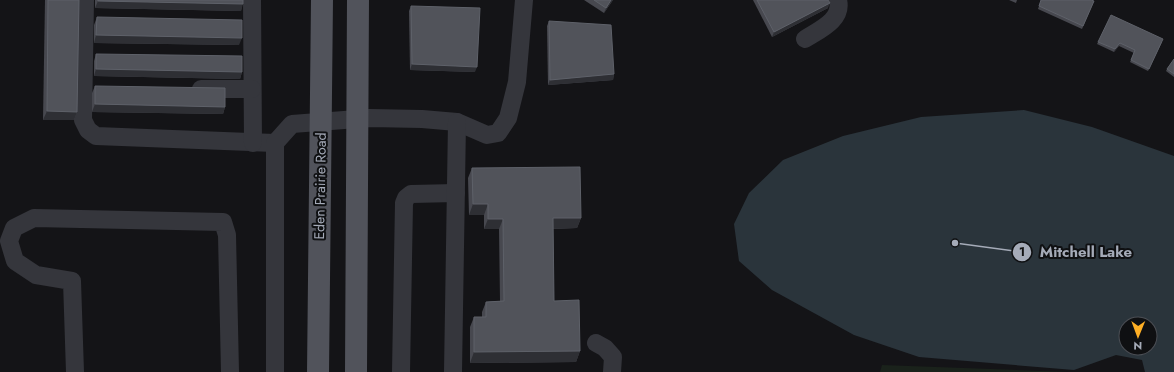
<svg xmlns="http://www.w3.org/2000/svg" width="1174" height="372" font-family="Jost,sans-serif">
	<style>
		.green { fill: #1a221b }
		.water { fill: #2a343b; fill-rule: evenodd }
		.lines { fill: none; stroke-linecap: round; stroke-linejoin: round }
		.minor { stroke: #35363c; stroke-width: 18 }
		.major { stroke: #51535b; stroke-width: 22 }
		.wall { fill: #47484f }
		.shaded-wall { fill: #2e2f34 }
		.building { fill: #51535a; stroke: #5e6169 }
		.labels { text-anchor: middle; dominant-baseline: central; stroke-width: 4; stroke-linejoin: round; paint-order: stroke }
		.street-label { font-size: 14px; fill: #a5abb8; stroke: #0f1012 }
		.leader { fill: none; stroke: #a5abb8; stroke-width: 1.5 }
		.callout-dot { fill: #a5abb8; stroke: #0f1012; stroke-width: 1.5 }
		.mark-label { font-size: 12px; text-anchor: middle; font-weight: bold; fill: #111 }
		.callout-label { font-size: 15px; text-anchor: middle; font-weight: bold; fill: #a5abb8; stroke: #0f1012; stroke-width: 4; stroke-linejoin: round; paint-order: stroke }
	</style>
	<rect width="100%" height="100%" fill="#141417"/>
	<polygon class="green" points="882,365 1068,372 880,372"/>
	<path class="water" d="M1024,110l68,17 82,29v216h-29l-3,-12 -26,-5 -42,15 -155,-13 -65,-22 -82,-45 -33,-29 -5,-37 15,-31 34,-33 60,-24 78,-19zM1126,324h24v24h-24z"/>
	<g class="lines">
		<g class="minor">
			<polyline points="85,0 83,120 88,130 96,136 275,143"/>
			<polyline points="252,0 253,143"/>
			<path d="M805,39c14,-9 38,-19 33,-39"/>
			<polyline points="201,89 252,89"/>
			<polyline points="596,343 605,348 613,357 612,372"/>
			<polyline points="75,372 72,281 36,275 15,261 9,241 14,228 34,218 223,222 227,235 230,372"/>
			<polyline points="275,372 275,143 292,124 370,118 422,119 457,122 487,135 498,133 508,118 517,82 524,0"/>
			<polyline points="401,372 404,203 406,198 411,194 456,193"/>
			<polyline points="453,372 457,122"/>
		</g>
		<g class="major">
			<polyline points="318,372 322,0"/>
			<polyline points="356,372 358,0"/>
		</g>
	</g>
	<g class="wall">
		<polygon points="45,0 79,0 77,112 74,120 43,120"/>
		<polygon points="95,0 243,0 241,11 95,8"/>
		<polygon points="584,0 613,0 604,13"/>
		<polygon points="753,0 828,0 828,8 772,37"/>
		<polygon points="1009,0 1017,0 1016,3"/>
		<polygon points="1041,0 1094,1 1082,29 1038,9"/>
		<polygon points="411,6 475,72 410,70 409,11"/>
		<polygon points="97,17 239,45 94,43 94,25"/>
		<polygon points="549,21 614,74 613,80 548,85 547,26"/>
		<polygon points="1098,42 1162,42 1148,71 1130,62 1134,53 1119,46 1114,52 1097,44"/>
		<polygon points="96,54 242,72 240,79 94,76 94,61"/>
		<polygon points="1174,59 1174,77 1166,71 1167,69"/>
		<polygon points="95,86 225,107 223,114 92,112 92,93"/>
		<polygon points="472,168 581,218 577,228 553,229 554,301 580,351 576,362 470,363 470,327 474,317 482,317 482,312 486,302 500,301 499,229 484,229 484,215 469,215 468,178"/>
	</g>
	<g class="shaded-wall">
		<polygon points="611,0 613,0 604,13 606,8"/>
		<polygon points="98,1 243,4 241,11 95,8"/>
		<polygon points="830,3 828,8 772,37 774,32"/>
		<polygon points="96,35 242,38 239,45 94,43"/>
		<polygon points="1120,43 1119,46 1114,52 1115,49"/>
		<polygon points="412,64 477,67 475,72 410,70"/>
		<polygon points="96,69 242,72 240,79 94,76"/>
		<polygon points="614,74 613,80 548,85 550,80"/>
		<polygon points="95,104 225,107 223,114 92,112"/>
		<polygon points="47,111 77,112 74,120 43,120"/>
		<polygon points="473,204 488,204 484,215 469,215"/>
		<polygon points="553,218 581,218 577,228 549,229"/>
		<polygon points="488,219 503,219 499,229 484,229"/>
		<polygon points="580,351 576,362 470,363 474,352"/>
	</g>
	<g class="building">
		<polygon points="48,0 79,0 77,112 47,111"/>
		<polygon points="98,0 243,0 243,4 98,1"/>
		<polygon points="594,0 611,0 606,8"/>
		<polygon points="757,0 828,0 830,3 774,32"/>
		<polygon points="1041,0 1091,0 1094,1 1083,26 1039,6"/>
		<polygon points="411,6 480,8 477,67 412,64"/>
		<polygon points="1111,15 1163,39 1149,69 1131,60 1135,50 1120,43 1115,49 1098,42"/>
		<polygon points="97,17 242,20 242,38 96,35"/>
		<polygon points="549,21 611,25 614,74 550,80"/>
		<polygon points="96,54 242,56 242,72 96,69"/>
		<polygon points="1174,59 1174,74 1167,69"/>
		<polygon points="95,86 225,88 225,107 95,104"/>
		<polygon points="580,167 581,218 553,218 554,301 579,300 580,351 474,352 474,317 486,317 486,302 504,301 503,219 488,219 488,204 473,204 472,168"/>
	</g>
	<g class="labels">
		<g class="street-label">
			<text transform="translate(320 186) rotate(-89)">Eden Prairie Road</text>
		</g>
	</g>
	<path class="leader" d="M955 243L1022 252"/>
	<g class="callout-dot">
		<circle cx="955" cy="243" r="4"/>
		<circle cx="1022" cy="252" r="10"/>
	</g>
	<g class="mark-label">
		<text x="1022" y="256">1</text>
	</g>
	<g class="callout-label">
		<text x="1086" y="257">Mitchell Lake</text>
	</g>
	<g transform="translate(1138 336) rotate(181)"><circle r="19" fill="#0f1012" stroke="#4b4e54"/>
	<path d="M0-3L7 15L0 10L-7 15Z" fill="#feaf25"/>
	<text y="-6" font-size="11" font-weight="bold" text-anchor="middle" fill="#a5abb8">N</text>
	</g>
</svg>
